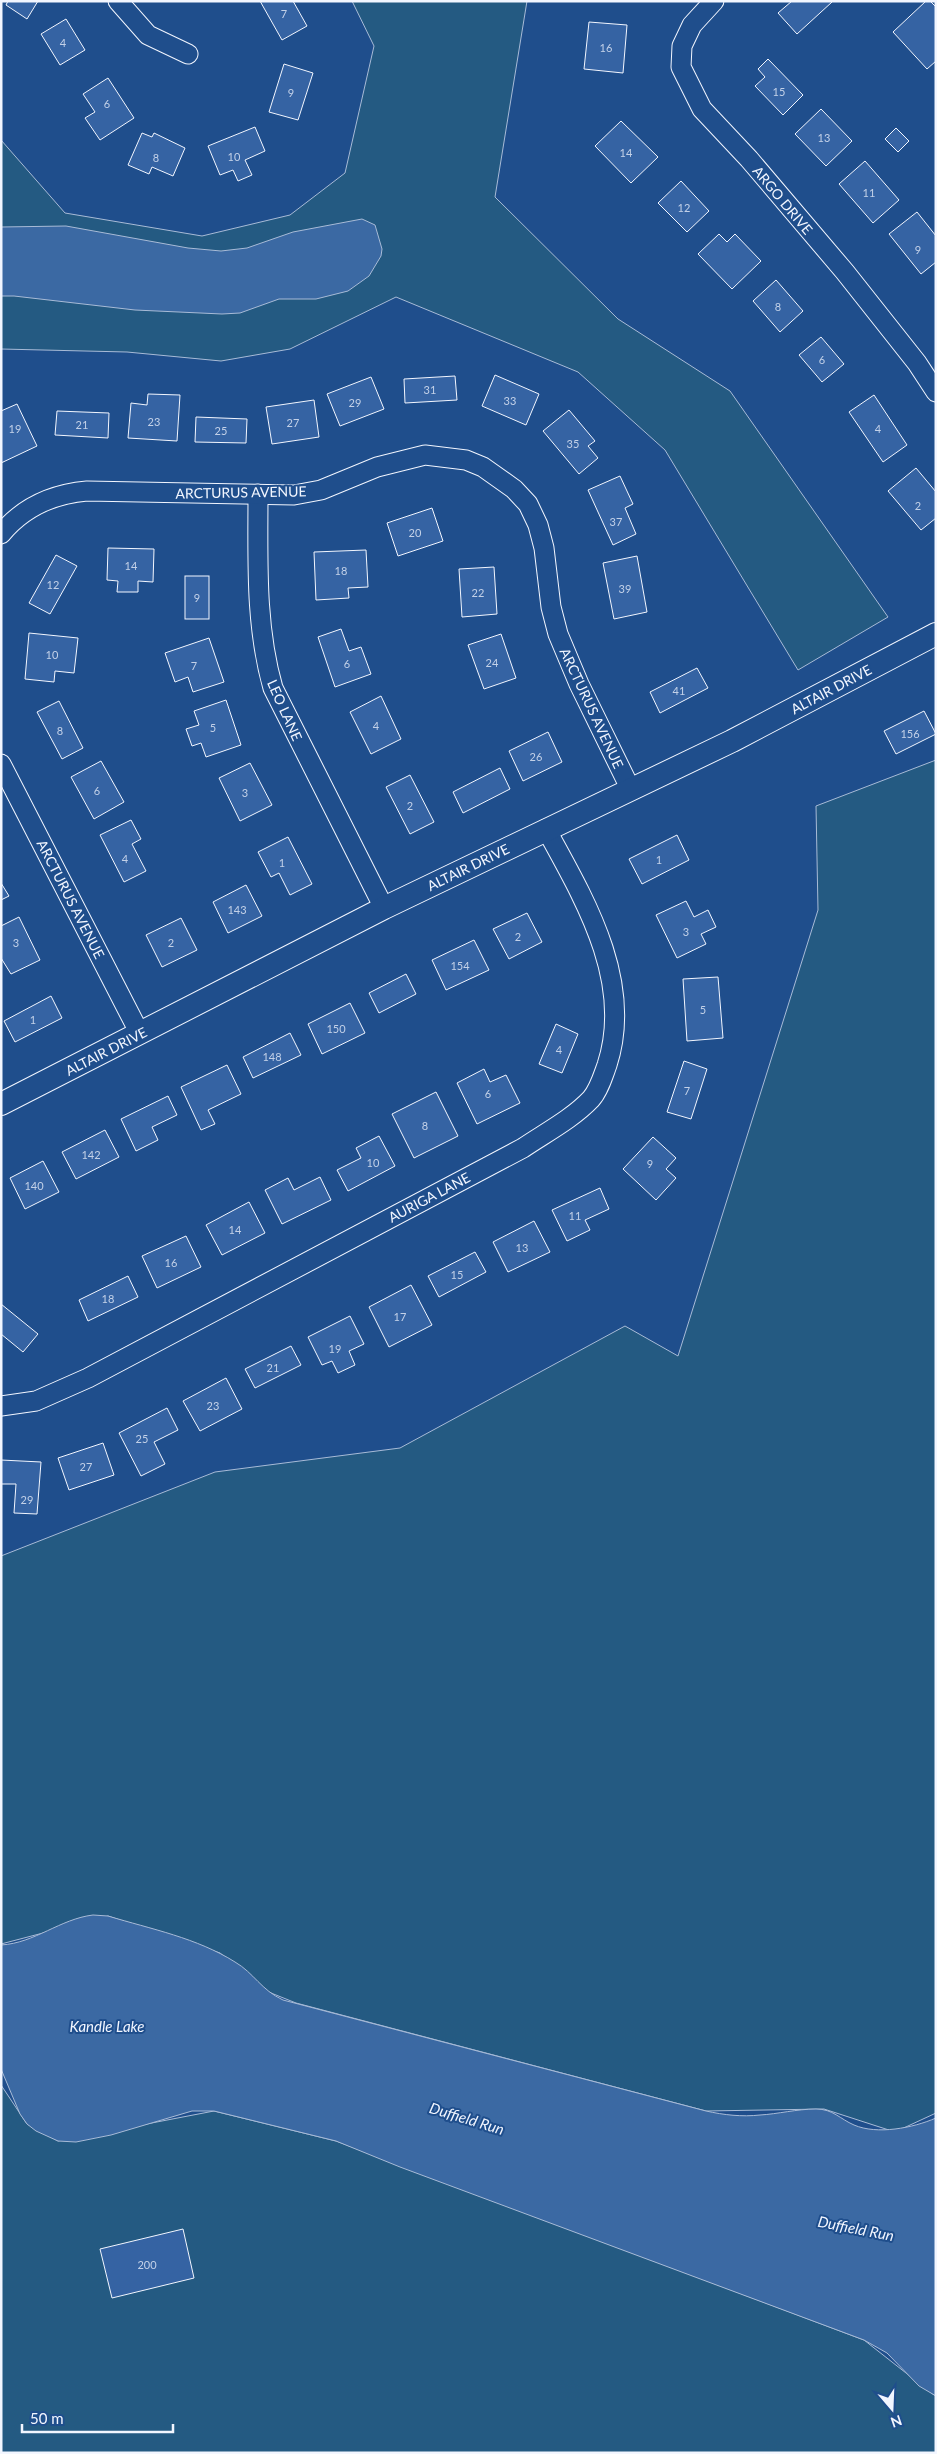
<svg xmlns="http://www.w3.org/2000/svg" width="937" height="2454" font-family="Lato,sans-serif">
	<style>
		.green { fill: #245a82; stroke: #a8bbd7 }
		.water { fill: #3b69a3; stroke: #a8bbd7 }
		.building { fill: #3563a3; stroke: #f2f6ff }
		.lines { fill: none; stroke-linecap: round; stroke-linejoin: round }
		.minor-casing { stroke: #f2f6ff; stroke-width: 21 }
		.tertiary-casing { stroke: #f2f6ff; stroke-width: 24 }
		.minor { stroke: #1f4e8c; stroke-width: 19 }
		.tertiary { stroke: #1f4e8c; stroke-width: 22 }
		.labels { text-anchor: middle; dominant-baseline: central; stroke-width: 4; stroke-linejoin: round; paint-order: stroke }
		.number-label { font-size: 11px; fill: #c3d1e8 }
		.street-label { font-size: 14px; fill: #f2f6ff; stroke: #1f4e8c }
		.water-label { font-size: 15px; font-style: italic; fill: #f2f6ff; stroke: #1f4e8c }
	</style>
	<rect width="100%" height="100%" fill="#1f4e8c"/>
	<g class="green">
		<polygon points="352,1 527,1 495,197 618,319 730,391 888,617 798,670 665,450 578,372 396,297 290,349 221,361 127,352 1,349 1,140 65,213 202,236 290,215 345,173 374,46"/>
		<polygon points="936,760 936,2113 895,2132 824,2109 706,2111 296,2003 266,1991 220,1953 108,1916 1,1944 1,1556 215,1472 400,1448 625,1326 678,1356 818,910 816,806"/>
		<polygon points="1,2085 27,2124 58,2141 214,2111 336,2141 864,2340 934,2395 936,2395 936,2453 1,2453"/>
	</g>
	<g class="water">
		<polygon points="362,219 375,225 382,249 381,256 369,276 348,291 316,299 279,299 240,313 222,314 135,310 14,296 1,296 1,227 66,226 188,248 221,251 247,248 293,232"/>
		<path d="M93,1915l15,1c43,13 89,22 127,46 19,11 26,28 48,38l423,111c18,4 36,6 54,4 18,-1 37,-6 56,-6 17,0 24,10 38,16 23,10 59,3 82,-7v278l-17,-10 -32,-33 -23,-13 -464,-173 -64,-26 -122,-30h-22l-81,24 -35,7 -18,-1 -22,-10 -9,-7 -7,-10 -19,-45v-124c34,-2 59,-26 92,-30z"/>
	</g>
	<g class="building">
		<polygon points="8,1 38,1 27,19 6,5"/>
		<polygon points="260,1 293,1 307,26 282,40"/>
		<polygon points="792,1 832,1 832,2 797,34 778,13"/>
		<polygon points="926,1 930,1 936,7 936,61 927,69 893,32"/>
		<polygon points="66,19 85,50 60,65 41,34"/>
		<polygon points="589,22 627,25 623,73 584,69"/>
		<polygon points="768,59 803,95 783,115 755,86 765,77 758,69"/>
		<polygon points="284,64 313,73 298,120 269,112"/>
		<polygon points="108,78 134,118 100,140 85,118 95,112 83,94"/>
		<polygon points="821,109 852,141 826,166 795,134"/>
		<polygon points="621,121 658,157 631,183 595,146"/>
		<polygon points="255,127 265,151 245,160 252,175 238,181 233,170 220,175 208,146"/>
		<polygon points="896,128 909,141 898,152 885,139"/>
		<polygon points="142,133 152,137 154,133 185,148 173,176 152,167 149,174 128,165"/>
		<polygon points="865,161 899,200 873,223 839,184"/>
		<polygon points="681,181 709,211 687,232 658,203"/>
		<polygon points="917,212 936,236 936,262 921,274 889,234"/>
		<polygon points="719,234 727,242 735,234 761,261 732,289 698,254"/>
		<polygon points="776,280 803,311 780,332 753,301"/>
		<polygon points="821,337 844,364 822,382 799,355"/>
		<polygon points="495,375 539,394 526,425 482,406"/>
		<polygon points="455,376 457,400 405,403 404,379"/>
		<polygon points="371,377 384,409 340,426 327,394"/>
		<polygon points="148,394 180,395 177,441 128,438 131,403 147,405"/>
		<polygon points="874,395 907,445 883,462 849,412"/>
		<polygon points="314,400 319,437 272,444 266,407"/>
		<polygon points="17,404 37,446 1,463 1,411"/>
		<polygon points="569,410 595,441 588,446 598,458 579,474 543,431"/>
		<polygon points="57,411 109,413 108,438 55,435"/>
		<polygon points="196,417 247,419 246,443 195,442"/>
		<polygon points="916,468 936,492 936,518 921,530 888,491"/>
		<polygon points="620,476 633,504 625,508 636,534 613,545 588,490"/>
		<polygon points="432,508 443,541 398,556 387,523"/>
		<polygon points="108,548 154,549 153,582 138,581 138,592 117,592 118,581 107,580"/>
		<polygon points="366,550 368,587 348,588 349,598 316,600 314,552"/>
		<polygon points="56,555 77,566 50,614 29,603"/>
		<polygon points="637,556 647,612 614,619 603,563"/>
		<polygon points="494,567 497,614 462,617 459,569"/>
		<rect x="185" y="576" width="24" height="43"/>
		<polygon points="341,629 349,651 361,647 371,674 335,687 318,637"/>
		<polygon points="29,633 78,638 74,673 55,671 54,682 25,679"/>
		<polygon points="501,634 516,678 484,689 468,645"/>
		<polygon points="209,638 224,682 193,692 188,677 175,682 165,653"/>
		<polygon points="697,668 708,688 660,713 650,692"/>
		<polygon points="381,696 401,739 371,754 350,712"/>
		<polygon points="226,700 241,745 206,757 201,743 192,746 186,729 199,725 194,711"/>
		<polygon points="59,701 83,748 62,759 37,712"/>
		<polygon points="924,711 936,734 896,754 884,731"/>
		<polygon points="548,732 562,762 523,781 509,751"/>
		<polygon points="101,761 124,802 94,819 71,777"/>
		<polygon points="250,763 272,805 240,821 219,778"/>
		<polygon points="500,768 510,789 463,813 453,792"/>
		<polygon points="410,775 434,822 410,834 386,787"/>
		<polygon points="131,820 141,839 132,844 146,871 124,882 100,835"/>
		<polygon points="677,835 689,860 642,884 629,859"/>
		<polygon points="288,837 312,884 290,895 279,873 271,877 258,852"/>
		<polygon points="1,883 9,896 1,900"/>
		<polygon points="246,885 262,916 228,933 213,902"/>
		<polygon points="686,901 694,917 708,910 716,927 701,934 706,944 677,958 656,915"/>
		<polygon points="527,913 542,942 509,959 493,929"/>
		<polygon points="19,917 40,960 11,974 1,958 1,926"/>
		<polygon points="181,918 197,950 162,967 146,935"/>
		<polygon points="474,940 489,970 446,990 432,960"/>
		<polygon points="406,974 416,994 379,1013 369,993"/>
		<polygon points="718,977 723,1038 687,1041 683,979"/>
		<polygon points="51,996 62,1018 15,1042 4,1021"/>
		<polygon points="350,1003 365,1033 322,1054 308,1024"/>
		<polygon points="556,1024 578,1034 562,1073 539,1064"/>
		<polygon points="290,1033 301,1055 253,1078 243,1057"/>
		<polygon points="684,1061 707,1069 691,1119 667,1112"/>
		<polygon points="227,1065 241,1094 208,1110 215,1124 201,1130 181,1087"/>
		<polygon points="484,1069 490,1082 506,1075 520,1103 477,1124 457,1083"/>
		<polygon points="436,1092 458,1136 414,1158 392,1114"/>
		<polygon points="168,1096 177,1115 152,1127 158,1140 136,1151 121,1119"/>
		<polygon points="105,1130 119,1157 76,1179 62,1152"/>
		<polygon points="379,1136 395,1166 348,1191 337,1170 361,1158 356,1148"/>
		<polygon points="653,1137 676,1158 666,1169 676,1178 656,1200 623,1169"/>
		<polygon points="43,1161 59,1192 25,1209 10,1178"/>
		<polygon points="320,1177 331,1200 282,1224 265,1190 288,1178 294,1190"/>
		<polygon points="600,1188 609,1209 585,1220 590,1230 567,1241 552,1210"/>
		<polygon points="249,1202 265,1233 222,1255 206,1225"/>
		<polygon points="534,1221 550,1252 508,1272 493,1242"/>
		<polygon points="186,1236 201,1267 157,1288 142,1256"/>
		<polygon points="475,1252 486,1272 439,1297 428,1276"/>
		<polygon points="128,1276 138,1297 88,1321 79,1300"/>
		<polygon points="411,1285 432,1325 389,1347 369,1307"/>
		<polygon points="1,1304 38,1334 23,1352 1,1334"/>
		<polygon points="350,1316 364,1344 349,1351 355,1365 338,1373 332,1361 322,1365 308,1337"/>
		<polygon points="291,1346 301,1365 255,1388 245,1369"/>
		<polygon points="226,1378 242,1409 200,1431 183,1401"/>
		<polygon points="167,1408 178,1430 154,1442 165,1464 141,1476 119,1433"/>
		<polygon points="103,1443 114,1475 69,1490 58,1458"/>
		<polygon points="1,1460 41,1462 37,1514 14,1513 16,1484 1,1484"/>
		<polygon points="183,2229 194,2278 112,2298 100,2249"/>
	</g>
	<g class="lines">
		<defs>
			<g id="minor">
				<polyline points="118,1 148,35 188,54"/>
				<polyline points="714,1 692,25 682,46 681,67 702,109 749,159 845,272 917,363 936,392"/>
				<path d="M258,494c0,65 -3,131 15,194l111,220"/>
				<path d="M1,534c23,-28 52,-40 86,-43l207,4 27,-5 56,-23 48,-12 41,5 17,7 31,22 14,15 10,21 6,23 7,59 7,27 21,50 51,104"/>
				<polyline points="1,764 140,1034"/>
				<path d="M1,1406l35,-5 52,-23 435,-230c22,-15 49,-29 68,-49 8,-9 12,-23 16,-34 27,-83 -22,-165 -61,-236"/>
			</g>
			<polyline id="tertiary" points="1,1104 384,908 732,741 936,634"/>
		</defs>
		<use href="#minor" class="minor-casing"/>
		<use href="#tertiary" class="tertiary-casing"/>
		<use href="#minor" class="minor"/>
		<use href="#tertiary" class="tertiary"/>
	</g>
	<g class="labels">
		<g class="number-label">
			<text x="284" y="13">7</text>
			<text x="63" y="42">4</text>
			<text x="606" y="47">16</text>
			<text x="779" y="91">15</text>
			<text x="291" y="92">9</text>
			<text x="107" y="103">6</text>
			<text x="824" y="137">13</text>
			<text x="626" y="152">14</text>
			<text x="234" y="156">10</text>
			<text x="156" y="157">8</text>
			<text x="869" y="192">11</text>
			<text x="684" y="207">12</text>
			<text x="918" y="249">9</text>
			<text x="778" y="306">8</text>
			<text x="822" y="359">6</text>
			<text x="430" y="389">31</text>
			<text x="510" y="400">33</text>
			<text x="355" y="402">29</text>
			<text x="154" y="421">23</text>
			<text x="293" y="422">27</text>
			<text x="82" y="424">21</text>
			<text x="15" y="428">19</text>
			<text x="878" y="428">4</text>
			<text x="221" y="430">25</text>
			<text x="573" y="443">35</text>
			<text x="918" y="505">2</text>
			<text x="616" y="521">37</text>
			<text x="415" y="532">20</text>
			<text x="131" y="565">14</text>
			<text x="341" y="570">18</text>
			<text x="53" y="584">12</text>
			<text x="625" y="588">39</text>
			<text x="478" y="592">22</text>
			<text x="197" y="597">9</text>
			<text x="52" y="654">10</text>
			<text x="492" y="662">24</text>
			<text x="347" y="663">6</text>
			<text x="194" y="665">7</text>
			<text x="679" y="690">41</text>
			<text x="376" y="725">4</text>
			<text x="213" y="727">5</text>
			<text x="60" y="730">8</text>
			<text x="910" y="733">156</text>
			<text x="536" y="756">26</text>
			<text x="97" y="790">6</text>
			<text x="245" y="792">3</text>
			<text x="410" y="805">2</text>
			<text x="125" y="858">4</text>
			<text x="659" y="859">1</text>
			<text x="282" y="862">1</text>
			<text x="237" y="909">143</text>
			<text x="686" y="931">3</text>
			<text x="518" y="936">2</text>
			<text x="16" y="942">3</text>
			<text x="171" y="942">2</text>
			<text x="460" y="965">154</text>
			<text x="703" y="1009">5</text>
			<text x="33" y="1019">1</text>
			<text x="336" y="1028">150</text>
			<text x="559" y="1049">4</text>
			<text x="272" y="1056">148</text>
			<text x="687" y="1090">7</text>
			<text x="488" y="1093">6</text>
			<text x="425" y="1125">8</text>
			<text x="91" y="1154">142</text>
			<text x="373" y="1162">10</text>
			<text x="650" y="1163">9</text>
			<text x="34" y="1185">140</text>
			<text x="575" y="1215">11</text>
			<text x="235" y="1229">14</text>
			<text x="522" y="1247">13</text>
			<text x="171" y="1262">16</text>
			<text x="457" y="1274">15</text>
			<text x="108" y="1298">18</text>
			<text x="400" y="1316">17</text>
			<text x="335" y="1348">19</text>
			<text x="273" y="1367">21</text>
			<text x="213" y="1405">23</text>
			<text x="142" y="1438">25</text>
			<text x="86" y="1466">27</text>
			<text x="27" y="1499">29</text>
			<text x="147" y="2264">200</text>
		</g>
		<g class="street-label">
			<text transform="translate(783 200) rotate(50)">ARGO DRIVE</text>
			<text transform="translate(241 492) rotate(-1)">ARCTURUS AVENUE</text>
			<text transform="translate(831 689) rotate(-28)">ALTAIR DRIVE</text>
			<text transform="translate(592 708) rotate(65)">ARCTURUS AVENUE</text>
			<text transform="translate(285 710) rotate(66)">LEO LANE</text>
			<text transform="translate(468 867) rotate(-26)">ALTAIR DRIVE</text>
			<text transform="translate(71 899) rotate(63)">ARCTURUS AVENUE</text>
			<text transform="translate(106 1051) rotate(-27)">ALTAIR DRIVE</text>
			<text transform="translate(429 1197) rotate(-28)">AURIGA LANE</text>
		</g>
		<g class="water-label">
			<text x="107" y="2026">Kandle Lake</text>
			<text transform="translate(467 2118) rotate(17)">Duffield Run</text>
			<text transform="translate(856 2228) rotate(11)">Duffield Run</text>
		</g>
	</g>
	<rect width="937" height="2454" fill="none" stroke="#f2f6ff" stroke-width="5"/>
	<g transform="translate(892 2409) rotate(161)" stroke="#1f4e8c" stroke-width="4" paint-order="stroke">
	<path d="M0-4L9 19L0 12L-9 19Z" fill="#f2f6ff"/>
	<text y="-8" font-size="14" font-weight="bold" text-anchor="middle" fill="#f2f6ff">N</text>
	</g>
	<path d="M22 2424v8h151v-8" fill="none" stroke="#f2f6ff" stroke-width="2.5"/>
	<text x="30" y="2424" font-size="15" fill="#f2f6ff" stroke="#1f4e8c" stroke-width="4" paint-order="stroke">50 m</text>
</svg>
